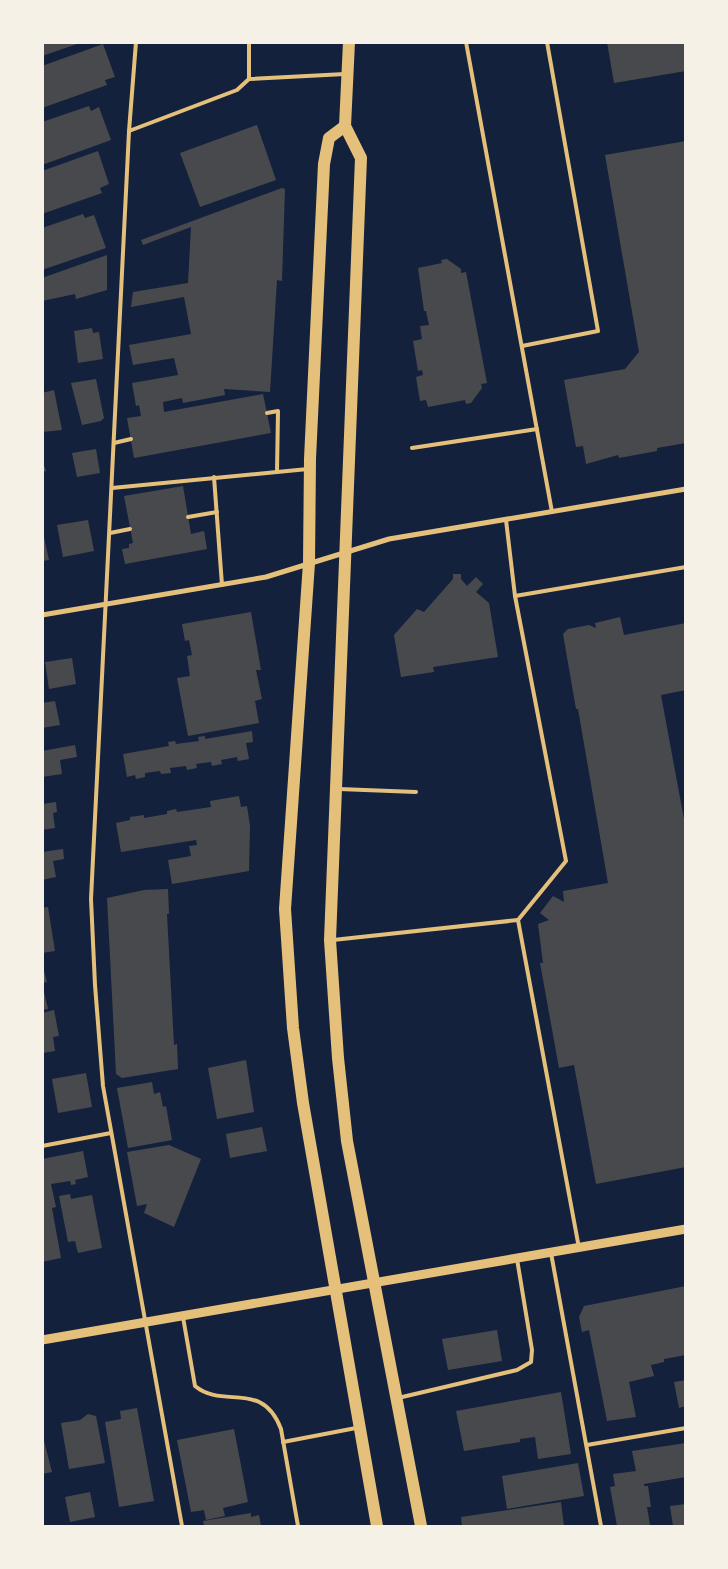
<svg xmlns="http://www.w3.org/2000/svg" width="728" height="1569" font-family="Cabin,sans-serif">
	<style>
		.building { fill: #48494c }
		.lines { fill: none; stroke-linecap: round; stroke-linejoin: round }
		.service { stroke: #e5c07b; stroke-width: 4 }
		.minor { stroke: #e5c07b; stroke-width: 5 }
		.tertiary { stroke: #e5c07b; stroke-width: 9 }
		.primary { stroke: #e5c07b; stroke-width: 12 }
	</style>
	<rect width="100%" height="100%" fill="#14213d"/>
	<g class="building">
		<polygon points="42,42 80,42 80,43 42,56"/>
		<polygon points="607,42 686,42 686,71 614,83"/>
		<polygon points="103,44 115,77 105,80 107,85 42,108 42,66"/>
		<polygon points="89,106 91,111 99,107 111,140 42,165 42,122"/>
		<polygon points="257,125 276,180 200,207 180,153"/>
		<polygon points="686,141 686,443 657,448 657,451 619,458 618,455 586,464 583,446 576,447 564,380 625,369 639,352 605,155"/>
		<polygon points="98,151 109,184 100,188 102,193 42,214 42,171"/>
		<polygon points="282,188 285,189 282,281 277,280 270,392 224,389 225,395 183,403 182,398 163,402 164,412 263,394 271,433 134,458 127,418 141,416 139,405 136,406 132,383 178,375 174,358 133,365 129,345 191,334 184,297 131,307 133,292 188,283 191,227 143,245 141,240"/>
		<polygon points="83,214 85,218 94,215 106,248 42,270 42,228"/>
		<polygon points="107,255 107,290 76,299 75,294 42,301 42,278"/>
		<polygon points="447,259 461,269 461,273 466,272 487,383 481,384 482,388 471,403 466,404 465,400 428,407 426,400 420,401 416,377 423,375 422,370 418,371 413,341 422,339 420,326 429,325 426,311 424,311 418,268 442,263 441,260"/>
		<polygon points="92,328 93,333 99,332 103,359 78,363 74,331"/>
		<polygon points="96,379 104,418 101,421 82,425 71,383"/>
		<polygon points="54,390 62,430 42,432 42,393"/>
		<polygon points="96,449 100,473 77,477 72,453"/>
		<polygon points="42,459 46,471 42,472"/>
		<polygon points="183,486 191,534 204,531 207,549 125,564 122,549 129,548 129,544 133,543 124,496"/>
		<polygon points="88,520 94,551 63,557 57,525"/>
		<polygon points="42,528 49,560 42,561"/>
		<polygon points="453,574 461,574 461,579 467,586 476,577 483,584 476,592 489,603 498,657 433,667 434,672 401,677 394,635 417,609 424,612 453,579"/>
		<polygon points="251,612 261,670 256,670 262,699 255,701 259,723 188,736 177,678 190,676 187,656 192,655 189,640 185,641 182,624"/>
		<polygon points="620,617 624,635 686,623 686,690 661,695 686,830 686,1167 596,1184 574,1065 559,1068 540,963 543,963 538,924 549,920 540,913 553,896 564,902 563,891 608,883 578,709 576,709 563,634 568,629 589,625 596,628 595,623"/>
		<polygon points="72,658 76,684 49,689 45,662"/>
		<polygon points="55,701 60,725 42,728 42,703"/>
		<polygon points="252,731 253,742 246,743 249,759 238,761 237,757 221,760 222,764 212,766 211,762 196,764 197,768 187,770 186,766 170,768 171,773 161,774 160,771 145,773 145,777 136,779 135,775 127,777 123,754 169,746 168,742 175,741 176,744 199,741 198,737 205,736 205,739"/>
		<polygon points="75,745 77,757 60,760 62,774 42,777 42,751"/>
		<polygon points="239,796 241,807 247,806 250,826 249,871 172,884 168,860 191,856 189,846 197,845 196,840 121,852 116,823 130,820 130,817 144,815 144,818 167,814 167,811 176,809 177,812 211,807 210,801"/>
		<polygon points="56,802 57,812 53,813 55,828 42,830 42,804"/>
		<polygon points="63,849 64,859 53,861 56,877 42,880 42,852"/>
		<polygon points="168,889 169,914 167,914 174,1045 177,1044 178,1069 122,1078 116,1074 107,898 144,890"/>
		<polygon points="48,907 55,951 42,953 42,908"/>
		<polygon points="42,963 47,982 42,983"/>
		<polygon points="42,983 48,1009 42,1010"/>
		<polygon points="54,1010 59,1036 53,1037 55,1051 43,1053 42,1013"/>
		<polygon points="246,1060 254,1112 217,1119 208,1068"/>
		<polygon points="86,1073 92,1107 58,1113 52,1079"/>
		<polygon points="152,1082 154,1094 160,1092 163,1107 166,1106 172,1140 128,1148 117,1088"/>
		<polygon points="262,1127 267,1151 230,1158 226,1134"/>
		<polygon points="169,1145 201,1159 174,1227 144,1213 147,1204 137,1206 127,1152"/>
		<polygon points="83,1151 88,1177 75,1180 76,1184 71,1185 70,1181 51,1184 56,1207 52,1208 61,1258 42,1262 42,1159"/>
		<polygon points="70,1194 71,1199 92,1195 102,1248 78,1253 75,1241 68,1242 59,1196"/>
		<polygon points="686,1286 686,1355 664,1359 664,1362 651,1365 654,1376 629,1382 636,1417 607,1421 589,1330 582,1332 579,1317 584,1306"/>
		<polygon points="497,1330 502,1361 448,1370 442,1339"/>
		<polygon points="686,1380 686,1406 679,1408 674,1382"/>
		<polygon points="561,1392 571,1454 538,1459 535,1437 520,1439 520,1442 464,1451 456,1411"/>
		<polygon points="137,1408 154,1501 119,1507 105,1422 121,1419 120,1411"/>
		<polygon points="88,1414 96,1416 105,1463 69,1469 61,1423 80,1420"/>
		<polygon points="234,1429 248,1502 223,1508 225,1516 206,1520 204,1510 191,1512 177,1440"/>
		<polygon points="42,1433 52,1472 42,1474"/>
		<polygon points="686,1443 686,1477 644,1484 644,1486 648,1486 651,1507 647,1507 650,1525 617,1526 610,1487 615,1486 613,1474 636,1471 632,1451"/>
		<polygon points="578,1463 584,1496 507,1509 502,1476"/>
		<polygon points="90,1492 95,1517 70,1522 65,1497"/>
		<polygon points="561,1502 564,1526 462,1526 461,1517"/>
		<polygon points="686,1504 686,1526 673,1526 670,1506"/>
		<polygon points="251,1513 251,1517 259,1515 261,1526 204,1526 203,1521"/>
	</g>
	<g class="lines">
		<g class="service">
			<polyline points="136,42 129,131 91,899 95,985 103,1086 182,1526"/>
			<polyline points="249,42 249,79 345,74"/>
			<polyline points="466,42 552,512"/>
			<polyline points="129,131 237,90 249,79"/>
			<polyline points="522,346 598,331 547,42"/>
			<polyline points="267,413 278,411 277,472"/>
			<polyline points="114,443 131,439"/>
			<polyline points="412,448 537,429"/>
			<polyline points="214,477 222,585"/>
			<polyline points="112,488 308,469"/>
			<polyline points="188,517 217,512"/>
			<polyline points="506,520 515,596 566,861 518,920 579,1248"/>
			<polyline points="110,533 130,529"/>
			<polyline points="515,596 686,567"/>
			<polyline points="339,789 416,792"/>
			<polyline points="333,940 518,920"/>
			<polyline points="42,1146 111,1133"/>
			<polyline points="551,1253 601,1526"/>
			<path d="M183,1317l12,69c29,24 67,-7 86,43l17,97"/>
			<polyline points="398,1398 517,1370 531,1362 532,1350 517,1259"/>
			<polyline points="283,1442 356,1428"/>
			<polyline points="587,1445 686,1428"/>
		</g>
		<polyline class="minor" points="42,615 266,577 389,539 686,489"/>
		<polyline class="tertiary" points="42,1340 686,1229"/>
		<g class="primary">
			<polyline points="349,42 345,126 361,158 330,940 338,1058 347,1141 421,1526"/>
			<polyline points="345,126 329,138 324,164 310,459 309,563 285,909 293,1028 303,1103 377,1526"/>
		</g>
	</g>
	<rect width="728" height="1569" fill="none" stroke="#f6f1e7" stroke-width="88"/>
</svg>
